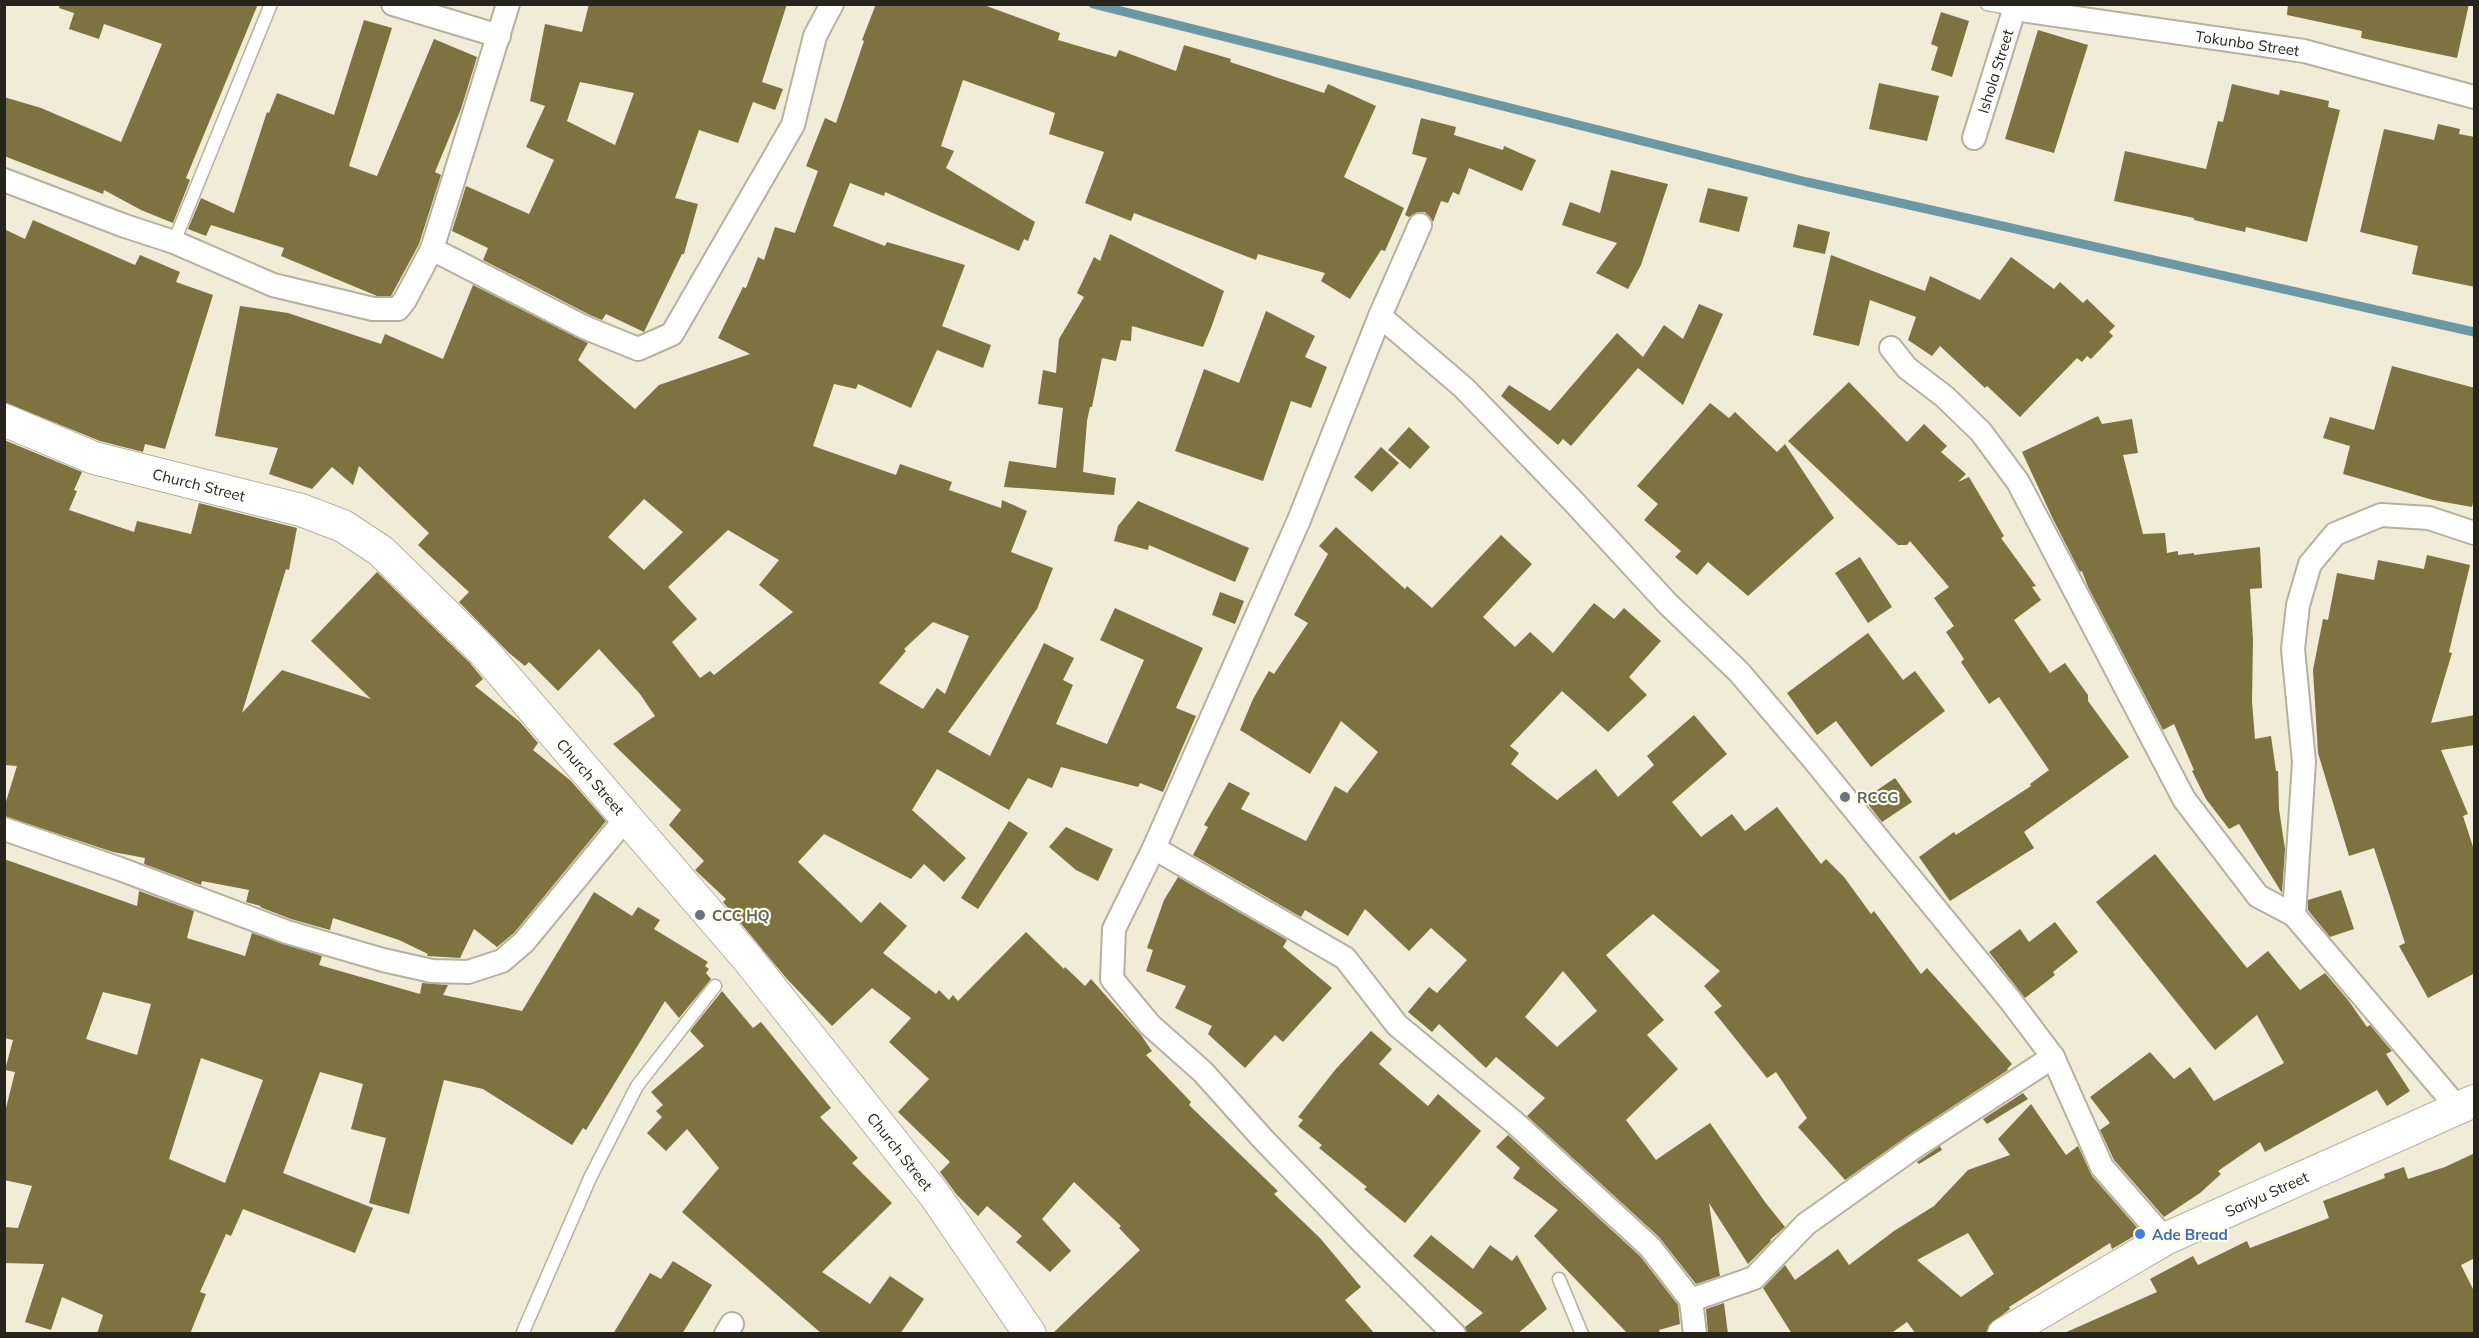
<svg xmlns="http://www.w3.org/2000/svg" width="2479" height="1338" font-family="Mulish,sans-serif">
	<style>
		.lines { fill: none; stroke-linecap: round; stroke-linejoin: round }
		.stream { stroke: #6b98a2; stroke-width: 9 }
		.building { fill: #7e7240; fill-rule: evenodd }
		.lane-casing { stroke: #b6b19e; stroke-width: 15 }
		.street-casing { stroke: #b6b19e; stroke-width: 26 }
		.secondary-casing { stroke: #b6b19e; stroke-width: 34 }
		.lane { stroke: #fff; stroke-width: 12 }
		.street { stroke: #fff; stroke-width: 22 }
		.secondary { stroke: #fff; stroke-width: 32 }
		.worship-dot { fill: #6b7280; stroke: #fffae5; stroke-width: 2 }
		.shop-dot { fill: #3f7fe0; stroke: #fffae5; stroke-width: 2 }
		.labels { text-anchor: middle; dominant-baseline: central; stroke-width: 4.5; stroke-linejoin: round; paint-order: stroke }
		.street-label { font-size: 15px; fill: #26241c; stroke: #fffae5 }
		.worship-label { font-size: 15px; font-weight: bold; fill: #5b616d; stroke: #fffae5; text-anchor: start }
		.shop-label { font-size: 15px; font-weight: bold; fill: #366cbe; stroke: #fffae5; text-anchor: start }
	</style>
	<rect width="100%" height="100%" fill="#f1ecd8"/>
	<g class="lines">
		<polyline class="stream" points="1093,4 1807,182 2474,332"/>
	</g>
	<g class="building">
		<polygon points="60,4 258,4 186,178 190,180 173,223 141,210 104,190 103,194 4,156 4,97 41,108 121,142 162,44 104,24 99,39 69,29 74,13 59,8"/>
		<path d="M589,4h198l-25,78 21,7 -8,21 -22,-8 -15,41 -39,-13 -24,68 23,6 -14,50h-2l-38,78 -38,-18 -4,6 -12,-5 -107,-55 5,-12 -36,-17 14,-45 63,28 25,-54 -28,-13 19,-41 -15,-5 15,-77 37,8zM580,82l54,11 -19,52 -48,-24z"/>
		<path d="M876,4h105l79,29 -2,7 58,17 3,-7 57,21 8,-26 47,14 -1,3 94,31 4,-9 48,22 -32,71 60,31 -19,43 -4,-1 -31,49 -29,-18 4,-8 -67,-19 -2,6 -122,-47 -3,8 -46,-18 19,-51 -55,-18 6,-21 -92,-33 -22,66 13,5 -8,17 89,54 -7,19 -4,-2 -5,12 -134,-59 -1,4 -34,-13 -17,43 52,20 2,-4 78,23 -23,61 49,19 -8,23 -46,-18 -26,58 -53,-24 -2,5 -22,-5 -21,62 83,29 4,-11 52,18 -3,8 52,18 1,-8 25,11 -16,41 42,16 -16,41 -89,123 42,24 54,-113 30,15 -11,22 10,5 -17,39 51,20 37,-84 -44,-20 15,-32 88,40 -27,60 20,8 -33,76 -23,-9 -2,4 -77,-20 -9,21 -24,-10 -19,32 -72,-41 -25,41 54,48 -22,24 -20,-18 -13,15 -87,-45 -26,28 63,61 19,-21 27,24 -24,27 53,41 3,-4 10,10 4,-5 5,6 68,-69 38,37 1,-2 20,19 6,-7 50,56 11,16 -6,4 45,47 -2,3 89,86 -4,3 46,44 41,49 -16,13 30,34h-323l88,-84 -21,-22 2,-2 -47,-44 -32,37 29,32 -21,21 -34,-30 6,-6 -35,-30 -9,10 -21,-21 -17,-23 10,-10 -52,-50 31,-33 -40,-37 22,-24 -39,-30 -40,38 -45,-47 -64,-77 3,-3 -31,-29 9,-9 -35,-36 12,-15 -68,-66 42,-28 -15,-22 -41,-45 -41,42 -29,-29 -4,4 -16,-13 -50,-51 10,-10 -51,-47 11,-12 -70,-67 -6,19 -21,-18 -20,22 -43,-15 9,-26 -63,-12 25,-130 48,7 93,31 4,-10 58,25 30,-74 115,58 -10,17 57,49 24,-24 91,-31 -32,-16 25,-51 3,1 12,-31 6,3 11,-33 20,6 23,-62 -12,-5 19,-48 11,5 28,-82 -2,-1zM644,499l39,33 -39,38 -36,-33zM728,530l51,30 -20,25 34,27 -79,63 -4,-4 -10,7 -28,-36 25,-23 -29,-32zM933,622l36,14 -24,58 -8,-6 -14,21 -44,-26 27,-32 -2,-2z"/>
		<polygon points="2288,4 2469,4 2457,58 2361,38 2362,31 2287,15"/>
		<polygon points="1941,12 1969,21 1952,77 1931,70 1938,47 1931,44"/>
		<polygon points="364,20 392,28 349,166 377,176 434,39 477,57 461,109 435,172 441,175 419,244 391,296 377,296 281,256 284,248 211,225 206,236 188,229 201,198 234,213 267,112 269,113 277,93 334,115"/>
		<polygon points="2038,30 2088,45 2054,153 2005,139"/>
		<polygon points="1879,83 1939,96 1927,141 1869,129"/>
		<polygon points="2232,84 2279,95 2280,90 2329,101 2328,107 2340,110 2307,242 2246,227 2245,232 2194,220 2194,218 2114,201 2125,151 2206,169 2218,121 2223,122"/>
		<polygon points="1421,118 1456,127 1454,135 1503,150 1504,146 1536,160 1522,191 1469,168 1459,195 1453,192 1448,203 1441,201 1433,222 1425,212 1418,212 1409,217 1405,215 1427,158 1412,154"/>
		<polygon points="2438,124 2460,129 2459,134 2475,137 2475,287 2412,274 2418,246 2360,232 2384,129 2434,140"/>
		<polygon points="1611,170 1668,184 1641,265 1628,289 1596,273 1617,243 1562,225 1570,202 1600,213"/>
		<polygon points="1708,188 1748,197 1739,232 1699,222"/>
		<polygon points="33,220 135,265 140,255 180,272 176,282 213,295 165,449 145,444 143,452 100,441 4,402 4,229 25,239"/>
		<polygon points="1798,224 1830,232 1825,254 1793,247"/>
		<polygon points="1110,234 1224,291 1211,328 1203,347 1132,326 1131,341 1121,340 1116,361 1102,358 1092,407 1090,407 1087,421 1083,472 1116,478 1114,495 1004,487 1009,461 1056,468 1063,408 1038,404 1043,370 1056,373 1059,339 1084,297 1077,293 1094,257 1100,261"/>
		<polygon points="1831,255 1925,291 1930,276 1980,300 2011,257 2054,289 2060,282 2083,303 2087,299 2115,326 2109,332 2113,336 2091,359 2087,356 2082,362 2077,358 2020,417 1987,386 1985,388 1940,346 1932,356 1908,340 1916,317 1870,300 1859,346 1813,335"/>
		<polygon points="1699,304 1723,314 1683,405 1638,368 1571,446 1563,439 1558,445 1501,396 1509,385 1550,411 1617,333 1643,357 1664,325 1683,339"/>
		<polygon points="1266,311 1315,336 1305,357 1327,367 1311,408 1291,401 1263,481 1175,451 1204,369 1239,383"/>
		<polygon points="2392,366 2475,388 2475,494 2472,507 2433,500 2343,474 2350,446 2323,438 2330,417 2374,430"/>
		<polygon points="1849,382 1907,442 1924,424 1947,446 1941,452 1966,474 1958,482 1969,477 2004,536 2001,538 2036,586 2032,587 2041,600 2014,620 2050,673 2065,663 2088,695 2088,701 2129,757 2024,832 2034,848 1950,901 1919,857 1954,832 1956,835 2031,786 2030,784 2049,770 1999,697 1989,704 1961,662 1964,659 1946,632 1954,626 1934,598 1949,587 1910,541 1907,545 1898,545 1788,441"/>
		<polygon points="1710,403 1729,418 1735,412 1777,452 1785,444 1834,518 1748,596 1708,562 1697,575 1675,557 1681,551 1644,520 1658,504 1637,486"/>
		<polygon points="2098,416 2102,424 2132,419 2138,453 2123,455 2143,534 2165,533 2167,553 2178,551 2178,555 2194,553 2194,555 2260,547 2262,588 2250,589 2253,640 2252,702 2255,739 2271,736 2276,771 2278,771 2279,809 2285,849 2282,893 2239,824 2229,829 2206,799 2192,771 2194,770 2174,724 2163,730 2088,587 2082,571 2080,572 2052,517 2022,452"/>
		<polygon points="1409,427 1430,447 1410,469 1388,450"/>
		<polygon points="4,440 82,472 74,490 77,491 69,510 134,532 137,521 191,534 199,503 297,528 289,570 286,569 242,713 282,670 371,699 311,641 377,572 470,663 483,679 475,686 520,722 538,743 533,750 571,781 606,821 514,933 497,947 474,929 460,958 427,956 428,954 399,940 333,918 330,930 291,919 260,907 261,906 246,902 249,890 202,881 201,885 144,864 145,858 113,852 4,816 4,808 17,766 4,765"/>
		<polygon points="1381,447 1399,463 1372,492 1354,477"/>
		<polygon points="1138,501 1249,548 1235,582 1149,545 1148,550 1114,541 1118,526"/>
		<path d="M1336,527l69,62 2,-3 25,22 69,-73 31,29 -49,53 32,30 15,-15 23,21 41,-50 20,16 10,-11 37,33 -32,36 18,18 -39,37 -46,-41 -52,55 9,7 -8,11 46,36 39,-31 22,28 36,-32 -7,-9 47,-41 33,39 -55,48 29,35 31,-23 13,17 32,-24 44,57 5,-5 18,18 27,37 3,-3 47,63 6,-6 44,49 41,47 -5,5 1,1 -99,65 -64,45 -47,-53 9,-9 -31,-46 -9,6 -53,-66 8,-6 -18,-20 16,-15 -67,-57 -47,41 58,65 -17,15 31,34 -52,51 30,40 54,-37 55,79 20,25 -15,13 1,1 -23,23 -39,-61 11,73 -24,8 -37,-47 -132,-121 18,-18 -49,-41 -10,11 -47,-44 -7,8 -24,-20 21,-25 8,6 30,-33 -36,-32 -22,23 -44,-42 -17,27 -43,-26 -4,7 -108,-62 15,-28 -4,-2 25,-43 21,11 -9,16 65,32 29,-55 12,7 31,-41 -37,-31 -31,53 -70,-44 13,-31 16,-28 5,3 34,-51 -14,-8 34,-61 -9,-8zM1563,971l34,40 -40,36 -32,-30z"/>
		<polygon points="2427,555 2470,565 2449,652 2452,653 2431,723 2475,715 2475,745 2441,750 2468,814 2463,816 2475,853 2475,973 2428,998 2399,946 2405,943 2374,848 2349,856 2318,753 2313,670 2323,619 2328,620 2337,573 2374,580 2378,560 2424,569"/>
		<polygon points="1860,557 1892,607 1868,623 1835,573"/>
		<polygon points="1220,592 1244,601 1235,624 1212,615"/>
		<polygon points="1868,633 1903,680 1915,671 1945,711 1871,767 1836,721 1817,735 1787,693"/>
		<polygon points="1895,778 1912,802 1882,822 1864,799"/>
		<polygon points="1009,821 1028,833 978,909 961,898"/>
		<polygon points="1066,827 1113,849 1098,881 1076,870 1049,847"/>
		<polygon points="2155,854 2247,968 2268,951 2300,990 2325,973 2348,1000 2367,1027 2370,1025 2391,1050 2392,1051 2386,1054 2410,1091 2387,1106 2377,1090 2265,1152 2260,1142 2218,1171 2221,1174 2200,1193 2164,1217 2114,1160 2100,1130 2110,1123 2090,1097 2150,1052 2174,1079 2190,1067 2214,1101 2284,1063 2257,1015 2215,1050 2096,902"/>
		<path d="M4,859l133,47 2,-15 55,20 -7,27 58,18 7,-23 70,23 -3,9 101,29 2,-11 26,2 -5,10 79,16 72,-119 38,24 6,-9 22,13 -6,9 54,33 -3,4 4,3 -3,4 5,6 -32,39 -14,-17 -79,129 -3,-2 -11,17 -89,-56 -39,-9 -35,134 -40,-11 17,-65 -35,-9 12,-45 -43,-12 -37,101 90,35 -18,45 -112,-44 -12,27 -5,-2 -26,58 6,2 -16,40h-93l6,-19 -41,-18 -11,33 -26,-8 19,-58 -40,-1v-36l14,1 14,-42 -28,-6v-64l11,-44 -10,-2 8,-30 -9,-2zM103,992l48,12 -14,51 -51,-16zM201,1058l62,22 -38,103 -56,-24z"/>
		<polygon points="1178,877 1287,940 1283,947 1332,988 1283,1042 1275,1035 1245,1068 1208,1034 1212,1026 1175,1008 1186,986 1146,971 1153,950 1147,948 1164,900"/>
		<polygon points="2341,890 2354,929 2330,937 2308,910 2308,900"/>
		<polygon points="2055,922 2078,952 2053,972 2055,975 2025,998 1989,952 2020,929 2029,942"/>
		<polygon points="722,991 753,1028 761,1022 831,1108 820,1117 858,1158 852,1163 892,1203 822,1272 870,1304 890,1276 924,1299 900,1334 822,1334 682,1212 719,1168 687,1129 666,1151 647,1133 662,1117 656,1111 663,1105 651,1092 704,1046 690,1031"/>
		<polygon points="1371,1031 1392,1049 1379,1064 1428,1106 1438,1094 1481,1131 1405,1223 1364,1189 1367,1187 1319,1148 1322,1145 1298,1126 1303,1120 1298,1117 1335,1070"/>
		<polygon points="2023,1093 2028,1099 1987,1124 1983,1119"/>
		<path d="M2031,1104l35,51 12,-9 14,30 49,56 -29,17 -2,-6 -101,64 1,2 -21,16 -3,9h-70l-9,-12 -17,12h-98l-29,-46 22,-23 10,15 43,-31 11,16 45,-34 40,-25 34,-36 42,-15 -12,-16zM1968,1233l26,41 -33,23 -44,-37z"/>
		<polygon points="1508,1135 1640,1256 1678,1305 1680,1324 1659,1330 1660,1334 1628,1334 1534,1236 1558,1210 1513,1178 1520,1168 1496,1147"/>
		<polygon points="1940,1146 1942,1150 1919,1164 1917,1162"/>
		<polygon points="2475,1153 2475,1258 2461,1265 2475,1293 2475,1334 2062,1334 2157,1292 2150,1279 2193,1256 2198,1265 2247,1241 2250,1248 2329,1218 2323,1201 2385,1178 2384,1174 2404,1167 2408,1179 2445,1167"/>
		<polygon points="1431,1235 1473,1269 1490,1245 1512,1261 1517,1255 1547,1309 1517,1334 1467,1334 1465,1327 1483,1313 1413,1256"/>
		<polygon points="673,1261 712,1285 682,1334 613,1334 650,1273 661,1279"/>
		<polygon points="1724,1303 1728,1334 1708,1334 1706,1309"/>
	</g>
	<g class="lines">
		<defs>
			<g id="lane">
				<polyline points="1987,4 2014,9"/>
				<polyline points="174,242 271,4"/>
				<polyline points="1559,1279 1582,1334"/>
				<polyline points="523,1332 590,1178 637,1086 715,986"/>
			</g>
			<g id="street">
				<polyline points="393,4 499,36"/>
				<path id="s1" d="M2014,9l290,42 170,46"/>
				<path id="s2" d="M1974,138l42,-134"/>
				<polyline points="4,180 125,226 174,242 273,285 373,309 398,309 405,300 432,249 508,4"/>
				<polyline points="1420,225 1380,316 1299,520 1154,848 1114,929 1112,979 1150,1025 1203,1072 1262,1138 1361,1241 1454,1334"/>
				<polyline points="432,249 584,327 638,349 672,334 793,125 815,36 832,4"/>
				<polyline points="1380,316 1464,388 1572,500 1668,604 1739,672 1814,760 2010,1000 2053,1057 2102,1167 2165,1239"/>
				<polyline points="1891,348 1907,368 1945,397 1981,432 2018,482 2184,799 2258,896 2294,915 2457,1107"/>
				<polyline points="4,829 120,869 287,932 383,960 432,971 468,972 502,961 524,942 627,817"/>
				<polyline points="1154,848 1345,958 1397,1025 1515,1123 1650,1247 1691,1300 1695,1334"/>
				<polyline points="2294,915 2304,762 2293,649 2298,605 2310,564 2335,534 2381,515 2429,518 2474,533"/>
				<polyline points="1691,1300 1754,1278 1806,1224 1916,1146 2053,1057"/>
				<polyline points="726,1334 732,1324"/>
			</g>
			<g id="secondary">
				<path id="s3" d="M4,420l90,38 207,52 42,16 38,25 102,100 265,308 186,235 96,140"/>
				<path id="s4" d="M2004,1334l161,-95 309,-138"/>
			</g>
		</defs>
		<use href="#lane" class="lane-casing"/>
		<use href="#street" class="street-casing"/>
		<use href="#secondary" class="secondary-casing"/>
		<use href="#lane" class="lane"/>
		<use href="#street" class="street"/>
		<use href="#secondary" class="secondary"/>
	</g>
	<g class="worship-dot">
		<circle cx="1845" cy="797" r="6"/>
		<circle cx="700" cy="915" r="6"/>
	</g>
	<circle class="shop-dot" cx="2140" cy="1234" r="6"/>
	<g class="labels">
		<g class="street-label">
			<text stroke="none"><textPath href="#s1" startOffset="236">Tokunbo Street</textPath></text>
			<text stroke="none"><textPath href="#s2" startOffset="70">Ishola Street</textPath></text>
			<text stroke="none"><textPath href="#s3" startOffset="206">Church Street</textPath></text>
			<text stroke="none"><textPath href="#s3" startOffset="710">Church Street</textPath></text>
			<text stroke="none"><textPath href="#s3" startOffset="1196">Church Street</textPath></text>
			<text stroke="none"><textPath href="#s4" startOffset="298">Sariyu Street</textPath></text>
		</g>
		<g class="worship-label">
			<text x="1857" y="797">RCCG</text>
			<text x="712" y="915">CCC HQ</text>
		</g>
		<g class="shop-label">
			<text x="2152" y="1234">Ade Bread</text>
		</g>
	</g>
	<rect width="2479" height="1338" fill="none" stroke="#26241c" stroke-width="12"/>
</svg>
